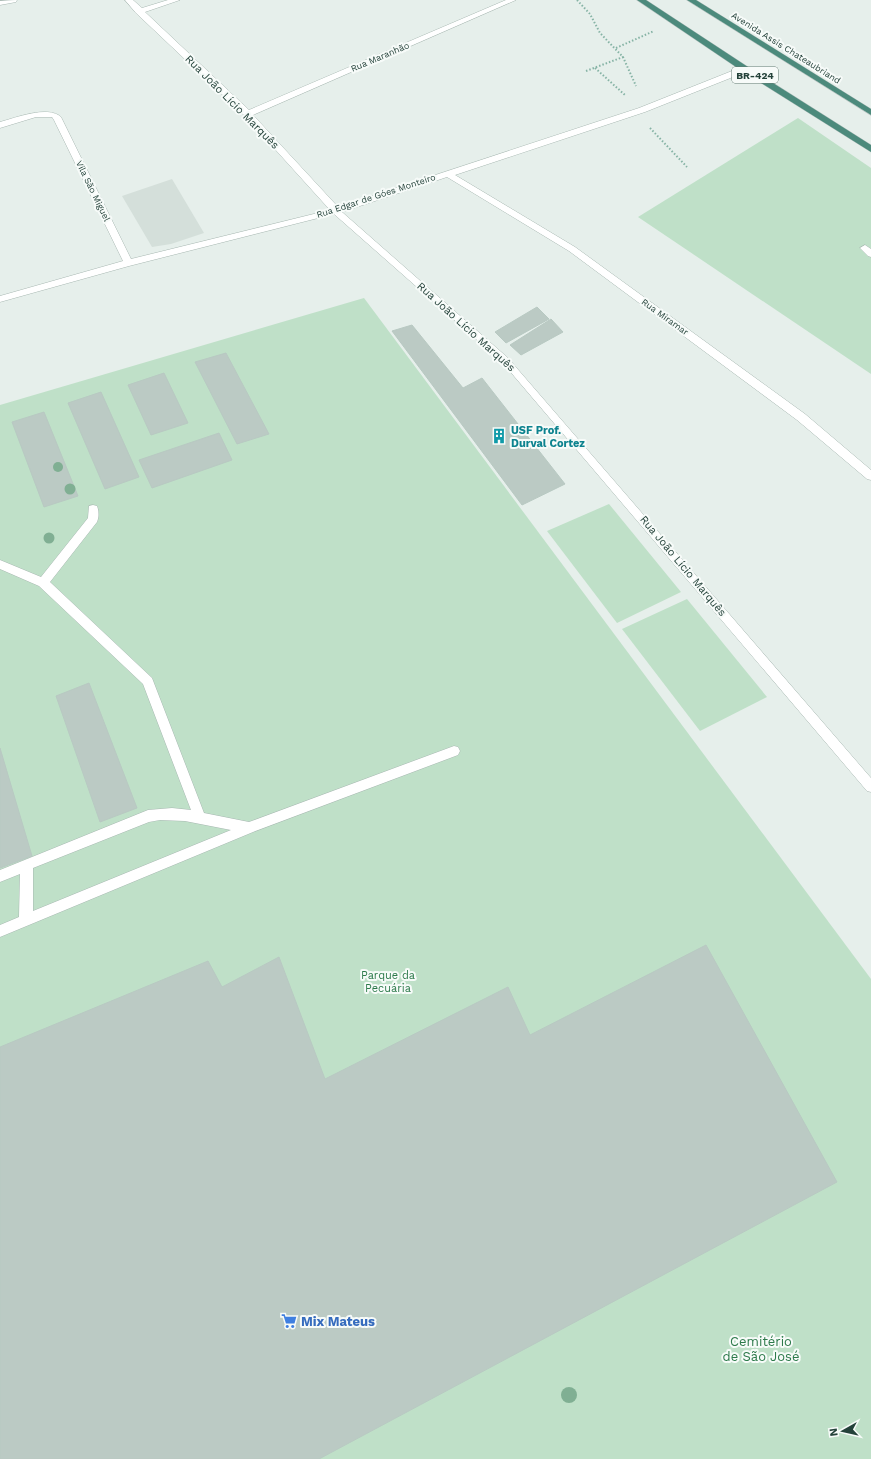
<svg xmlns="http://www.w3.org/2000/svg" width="871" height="1459" font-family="'Work Sans',sans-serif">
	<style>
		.built { fill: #d4dfda }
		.green { fill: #bfe0c8 }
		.building { fill: #bbcac4; stroke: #b8c9c2 }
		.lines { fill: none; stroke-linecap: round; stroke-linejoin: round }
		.service-casing { stroke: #a8b8b2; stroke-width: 1 }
		.minor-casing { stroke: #a8b8b2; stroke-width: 1 }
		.trunk-casing { stroke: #c2cac8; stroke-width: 1 }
		.path { stroke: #86b3a5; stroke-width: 2; stroke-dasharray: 1.5 2; stroke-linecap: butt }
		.service { fill: #fff; fill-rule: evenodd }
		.minor { fill: #fff; fill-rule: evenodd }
		.trunk { fill: #4c8a7c; fill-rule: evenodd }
		.tree { fill: #80af93 }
		.labels { text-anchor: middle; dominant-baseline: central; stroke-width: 4; stroke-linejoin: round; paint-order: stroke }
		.far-street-label { font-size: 9px; fill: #24423a; stroke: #f7fbf9 }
		.shield { fill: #f7fbf9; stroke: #637a73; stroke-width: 1 }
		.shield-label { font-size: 10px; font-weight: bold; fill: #24423a }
		.street-label { font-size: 11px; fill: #24423a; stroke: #f7fbf9 }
		.culture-label { font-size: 11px; font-weight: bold; fill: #0d838f; stroke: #f7fbf9; text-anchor: start }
		.park-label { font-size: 11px; fill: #2d7a4b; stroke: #f7fbf9 }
		.near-shop-label { font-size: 13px; font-weight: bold; fill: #366cbe; stroke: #f7fbf9; text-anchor: start }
		.near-park-label { font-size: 13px; fill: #2d7a4b; stroke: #f7fbf9 }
	</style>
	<rect width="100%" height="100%" fill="#e6efeb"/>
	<polygon class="built" points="172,179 204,233 171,244 152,247 122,196"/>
	<g class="green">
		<polygon points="798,118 871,168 871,374 638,217"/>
		<polygon points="364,298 871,979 871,1459 0,1459 0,405"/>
		<polygon points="609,504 681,592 617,623 547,531"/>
		<polygon points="687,599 767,697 700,731 622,629"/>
	</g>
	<g class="building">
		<polygon points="537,307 549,319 506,343 495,332"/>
		<polygon points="551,319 563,332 521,355 510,345"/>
		<polygon points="412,325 463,388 482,378 565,484 522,505 392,331"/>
		<polygon points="226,353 269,434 237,444 195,362"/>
		<polygon points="164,373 188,423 151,435 128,385"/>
		<polygon points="101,392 139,477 105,489 68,403"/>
		<polygon points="44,412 78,496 44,507 12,422"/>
		<polygon points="219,433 232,460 152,488 139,460"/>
		<polygon points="89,683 137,808 100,822 56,696"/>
		<polygon points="0,748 32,856 0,868"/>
		<polygon points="706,945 837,1182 319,1459 0,1459 0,1047 208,961 222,987 279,957 325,1079 508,987 530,1035"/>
	</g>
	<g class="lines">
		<defs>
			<g id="service">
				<polygon points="865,245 871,249 871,257 868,256 860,248"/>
				<path d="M93,505l4,1c2,5 2,11 0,16l-47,60 102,96 52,135 45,9 205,-76 4,1 2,4 -2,4 -205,77 -253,105v-12l19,-8 1,-43 -20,8v-12l148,-60 24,-2 19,2 -48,-126 -104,-98 -39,-17v-9l41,17 47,-59 1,-12zM160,820l25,1 46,9 -198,81v-43l116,-46z"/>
			</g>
			<g id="minor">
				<polygon points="17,0 16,2 0,5 0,1"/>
				<path d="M125,0h8l9,8 26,-8h12l-35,12 104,98 257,-110h10l-263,115 85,92 301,-99 103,-41h6v4l-103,41 -190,63 120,72 230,167 66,56v10l-4,-1 -70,-59 -228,-169 -122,-74 -105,35 166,146 363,420v14l-4,-1 -365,-429 -168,-148 -205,52 -129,36v-6l123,-35 -69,-141 -2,-3h-16l-36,11v-6c15,-4 48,-17 61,-5l70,142 199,-49 -85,-94 -109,-103z"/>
			</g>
			<g id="trunk">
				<polygon points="637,0 646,0 748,67 871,145 871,152 742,71"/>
				<polygon points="687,0 696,0 871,109 871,115"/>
			</g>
		</defs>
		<use href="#service" class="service-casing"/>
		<use href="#minor" class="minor-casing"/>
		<use href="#trunk" class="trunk-casing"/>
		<g class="path">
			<polyline points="577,0 590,14 600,33 623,57 636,86"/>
			<polyline points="616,48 654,31"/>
			<polyline points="595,68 625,95"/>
			<polyline points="586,71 623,57"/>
			<polyline points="650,128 687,167"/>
		</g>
		<use href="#service" class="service"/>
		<use href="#minor" class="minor"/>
		<use href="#trunk" class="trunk"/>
	</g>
	<g class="tree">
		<circle cx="58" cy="467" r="5"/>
		<circle cx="70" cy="489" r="5.5"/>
		<circle cx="49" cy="538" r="5.5"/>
		<circle cx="569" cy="1395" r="8"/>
	</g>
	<defs>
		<symbol id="building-bare" viewBox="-9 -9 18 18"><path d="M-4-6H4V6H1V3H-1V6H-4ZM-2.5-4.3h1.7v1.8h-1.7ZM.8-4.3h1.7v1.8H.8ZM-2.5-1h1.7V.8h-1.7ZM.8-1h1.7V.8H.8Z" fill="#0f9aa8" stroke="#f7fbf9" stroke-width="2.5" paint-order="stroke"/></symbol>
		<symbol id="supermarket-bare" viewBox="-9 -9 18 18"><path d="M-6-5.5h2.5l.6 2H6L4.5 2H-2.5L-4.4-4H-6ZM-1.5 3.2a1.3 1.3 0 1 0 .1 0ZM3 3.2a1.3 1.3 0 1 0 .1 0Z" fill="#3f7fe0" stroke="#f7fbf9" stroke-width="2.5" paint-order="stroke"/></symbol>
	</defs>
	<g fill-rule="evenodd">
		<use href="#building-bare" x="488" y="425" width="22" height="22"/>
		<use href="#supermarket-bare" x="278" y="1310" width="22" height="22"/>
	</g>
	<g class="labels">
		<g class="far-street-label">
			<text transform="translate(786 48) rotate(32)">Avenida Assis Chateaubriand</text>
			<text transform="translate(380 57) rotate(-23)">Rua Maranhão</text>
			<text transform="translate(93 191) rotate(64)">Vila São Miguel</text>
			<text transform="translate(376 196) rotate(-18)">Rua Edgar de Góes Monteiro</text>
			<text transform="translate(665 317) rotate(36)">Rua Miramar</text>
		</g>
		<rect class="shield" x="732" y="67" width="46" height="16" rx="3"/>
		<g class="shield-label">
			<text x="755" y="75">BR-424</text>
		</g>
		<g class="street-label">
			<text transform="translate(232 102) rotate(45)">Rua João Lício Marquês</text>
			<text transform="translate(466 327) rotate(42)">Rua João Lício Marquês</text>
			<text transform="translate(683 566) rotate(50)">Rua João Lício Marquês</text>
		</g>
		<g class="culture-label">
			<text x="511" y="430">USF Prof.<tspan x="511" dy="13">Durval Cortez</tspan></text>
		</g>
		<g class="park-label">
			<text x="388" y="975">Parque da<tspan x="388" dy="13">Pecuária</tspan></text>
		</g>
		<g class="near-shop-label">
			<text x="301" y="1321">Mix Mateus</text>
		</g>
		<g class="near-park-label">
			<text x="761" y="1341">Cemitério<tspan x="761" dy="15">de São José</tspan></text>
		</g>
	</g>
	<g transform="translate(843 1431) rotate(262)" stroke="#f7fbf9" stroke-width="3" paint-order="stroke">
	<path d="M0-3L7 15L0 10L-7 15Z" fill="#24423a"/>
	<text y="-6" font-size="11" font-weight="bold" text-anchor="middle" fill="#24423a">N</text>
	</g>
</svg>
